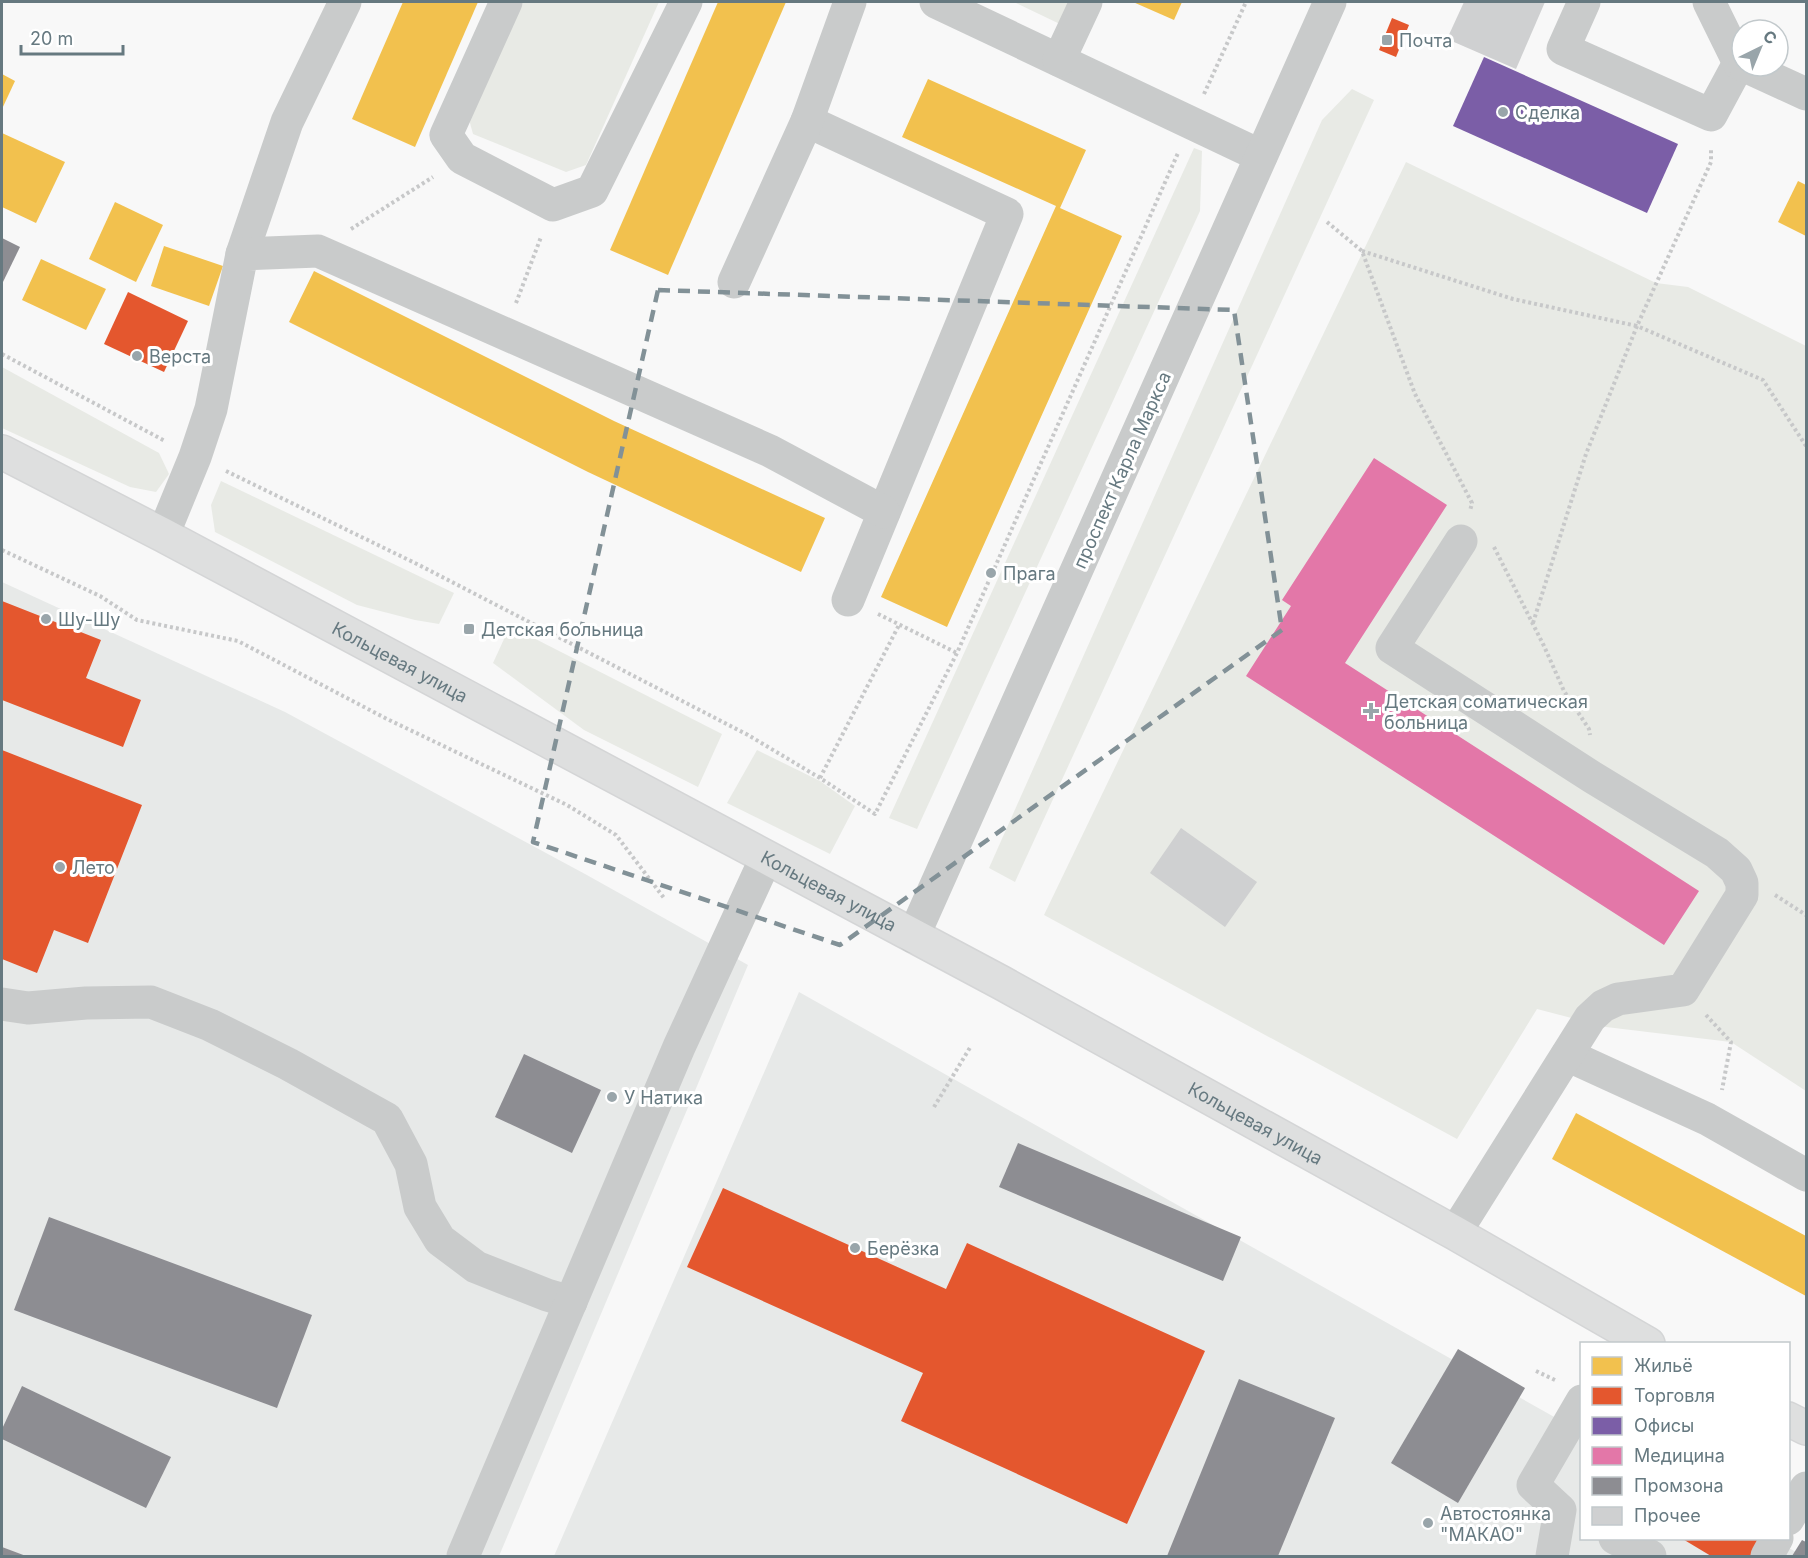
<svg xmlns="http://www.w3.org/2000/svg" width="1808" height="1558" font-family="Inter,sans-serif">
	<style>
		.built { fill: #e7e9e8 }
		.green { fill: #e8eae5 }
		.homes { fill: #f2c14e }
		.shops { fill: #e4572e }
		.offices { fill: #7b5ea7 }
		.health { fill: #e377a8 }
		.industry { fill: #8d8d92 }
		.building { fill: #cfd0d1 }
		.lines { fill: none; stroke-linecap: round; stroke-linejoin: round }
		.major-casing { stroke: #d4d5d6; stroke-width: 36 }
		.path { stroke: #c7c8c9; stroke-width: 4; stroke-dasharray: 3 3; stroke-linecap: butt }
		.minor { stroke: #c9cbcb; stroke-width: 33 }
		.major { stroke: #dedfdf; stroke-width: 33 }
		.marked { fill: none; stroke: #829197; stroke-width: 4.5; stroke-dasharray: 12 8; stroke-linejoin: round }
		.poi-dot { fill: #99a5aa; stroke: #fff; stroke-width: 2 }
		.labels { text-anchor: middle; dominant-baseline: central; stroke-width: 6; stroke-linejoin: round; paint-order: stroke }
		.poi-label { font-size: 18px; fill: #667980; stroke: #fff; text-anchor: start }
		.street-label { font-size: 18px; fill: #667980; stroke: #fff }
	</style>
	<rect width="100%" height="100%" fill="#f8f8f8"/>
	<g class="built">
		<polygon points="2,582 285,712 585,874 748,965 499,1556 2,1556"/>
		<polygon points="799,992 1581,1432 1582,1538 1771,1539 1804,1556 554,1556"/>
	</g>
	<g class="green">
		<polygon points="520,2 659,2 586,165 566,172 473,134 468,116"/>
		<polygon points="1014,2 1076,2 1064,26"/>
		<polygon points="1352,89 1374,100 1015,882 989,868 1322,120"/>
		<polygon points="1194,148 1202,151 1200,211 917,829 889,818"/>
		<polygon points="1406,162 1656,283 1688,287 1806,346 1806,1091 1731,1042 1606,1027 1537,1009 1457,1139 1044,915"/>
		<polygon points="2,367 159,453 169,474 156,492 130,487 2,428"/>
		<polygon points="221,481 454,593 439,624 415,620 357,605 215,532 211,505"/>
		<polygon points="510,626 722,734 698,787 584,730 493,663"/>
		<polygon points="757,750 820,781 855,806 830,854 727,803"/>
	</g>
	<g class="homes">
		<polygon points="403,2 478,2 415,147 352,119"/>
		<polygon points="718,2 786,2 668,275 610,250"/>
		<polygon points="1133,2 1182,2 1174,20"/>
		<polygon points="2,74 15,81 2,109"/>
		<polygon points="928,79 1086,150 1060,208 1122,236 947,627 881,597 1056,206 902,137"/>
		<polygon points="2,133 65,162 36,223 2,207"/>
		<polygon points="1798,181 1806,185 1806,236 1778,222"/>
		<polygon points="115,202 163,225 136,282 89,259"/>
		<polygon points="164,246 223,266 209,306 151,286"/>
		<polygon points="41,259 106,289 86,330 22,300"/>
		<polygon points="314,271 614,421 825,518 801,572 588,472 289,322"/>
		<polygon points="1576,1113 1806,1236 1806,1296 1552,1159"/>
	</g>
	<g class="shops">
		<polygon points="1392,18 1409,25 1396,57 1379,50"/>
		<polygon points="128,292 188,321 164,372 104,344"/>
		<polygon points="2,601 101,640 86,678 141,700 123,747 2,700"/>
		<polygon points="2,750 142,805 88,943 54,930 37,973 2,959"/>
		<polygon points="723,1188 946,1289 967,1243 1205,1351 1127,1524 901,1421 923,1373 687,1267"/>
		<polygon points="1681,1538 1769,1538 1758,1556 1711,1556"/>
	</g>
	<polygon class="offices" points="1484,57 1678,144 1647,213 1453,126"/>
	<polygon class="health" points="1374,458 1447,505 1345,663 1699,891 1664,945 1246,676 1291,606 1282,600"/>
	<g class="industry">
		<polygon points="2,238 20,247 2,284"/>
		<polygon points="524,1054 601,1090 572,1153 495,1117"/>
		<polygon points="1018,1143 1241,1237 1223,1281 999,1187"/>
		<polygon points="49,1217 312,1315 277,1408 14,1310"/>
		<polygon points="1458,1349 1525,1388 1458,1503 1391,1463"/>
		<polygon points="1239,1379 1335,1418 1278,1556 1167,1556"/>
		<polygon points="22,1386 171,1457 146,1508 2,1439 2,1429"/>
		<polygon points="1802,1540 1806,1542 1806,1556 1792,1556"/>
		<polygon points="2,1547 26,1556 2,1556"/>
	</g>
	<g class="building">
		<polygon points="1464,2 1545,2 1516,69 1447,39"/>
		<polygon points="1181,828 1257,882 1225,927 1150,873"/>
	</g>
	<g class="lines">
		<defs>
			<g id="major">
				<path id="s1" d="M2,452l161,83 839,448 453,250 193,111"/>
				<polyline points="1788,1419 1806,1428"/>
			</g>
		</defs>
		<use href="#major" class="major-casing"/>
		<g class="path">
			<polyline points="1204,94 1246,2"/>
			<polyline points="1327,222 1362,251 1415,394 1472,503 1470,511"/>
			<polyline points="351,229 433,177"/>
			<polyline points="1362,251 1513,299 1637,326 1711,162 1711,149"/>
			<polyline points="516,303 541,237"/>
			<polyline points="2,354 165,441"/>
			<polyline points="226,471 419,565 748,735 820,778 875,814 957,653 1178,153"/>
			<polyline points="1494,547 1544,646 1564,691 1589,729 1590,735"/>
			<polyline points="2,550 100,596 137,620 238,641 387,719 567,805 616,835 664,898"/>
			<polyline points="878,614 957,653"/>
			<polyline points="1533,623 1586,454 1637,326 1763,380 1806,446"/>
			<polyline points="820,778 899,625"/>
			<polyline points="1775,895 1806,915"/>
			<polyline points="1706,1015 1731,1042 1722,1090"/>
			<polyline points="934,1107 971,1046"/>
			<polyline points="1536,1371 1557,1381"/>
		</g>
		<g class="minor">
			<polyline points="506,2 446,135 462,158 553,205 592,191 686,2"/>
			<polyline points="936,2 1261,156"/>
			<polyline points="1584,2 1563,49 1711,115 1739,63 1742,64"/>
			<polyline points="1709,2 1739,63"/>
			<polyline points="1059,60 1086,2"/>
			<polyline points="1745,66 1806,94"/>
			<polyline points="807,121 1007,214 848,600"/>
			<polyline points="242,254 287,122 345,2"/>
			<polyline points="734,282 807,121 850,2"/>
			<polyline points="163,535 195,457 211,409 242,254 318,251 770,451 884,512"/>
			<polyline points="913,937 1330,2"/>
			<polyline points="2,1004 28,1008 86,1003 151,1002 210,1025 288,1064 387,1119 411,1164 420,1207 440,1240 476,1267 547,1295 571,1302"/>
			<polyline points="1567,1055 1707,1119 1806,1175"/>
			<polyline points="1455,1233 1590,1018 1603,1006 1618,999 1683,990 1742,895 1742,883 1736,870 1717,853 1592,777 1392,648 1461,541"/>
			<polyline points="1788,1519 1806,1488"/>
			<polyline points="1615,1538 1650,1556"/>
			<polyline points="463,1556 679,1047 766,858"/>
			<polyline points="1552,1556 1560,1510 1533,1485 1582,1401"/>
			<polyline points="1767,1556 1777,1538"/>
		</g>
		<use href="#major" class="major"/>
	</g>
	<path class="marked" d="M658,290l576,20 48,320 -442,315 -307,-103z"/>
	<g class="poi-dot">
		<rect x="1381" y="34" width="12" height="12" rx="3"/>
		<circle cx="1503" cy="112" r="6"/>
		<circle cx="137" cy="356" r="6"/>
		<circle cx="991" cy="573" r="6"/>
		<circle cx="46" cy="619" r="6"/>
		<rect x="463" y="623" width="12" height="12" rx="3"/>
		<path d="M1368 702h6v6h6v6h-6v6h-6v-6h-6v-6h6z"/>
		<circle cx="60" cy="867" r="6"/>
		<circle cx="612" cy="1097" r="6"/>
		<circle cx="855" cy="1248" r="6"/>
		<circle cx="1428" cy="1523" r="6"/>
	</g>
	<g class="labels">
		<g class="poi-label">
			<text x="1399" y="40">Почта</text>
			<text x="1515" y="112">Сделка</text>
			<text x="149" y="356">Верста</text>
			<text x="1003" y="573">Прага</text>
			<text x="58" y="619">Шу-Шу</text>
			<text x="481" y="629">Детская больница</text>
			<text x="1384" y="701">Детская соматическая<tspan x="1384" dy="21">больница</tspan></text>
			<text x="72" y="867">Лето</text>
			<text x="624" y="1097">У Натика</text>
			<text x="867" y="1248">Берёзка</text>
			<text x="1440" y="1513">Автостоянка<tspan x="1440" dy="21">"МАКАО"</tspan></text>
		</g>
		<g class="street-label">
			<text transform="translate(1122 470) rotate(-66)">проспект Карла Маркса</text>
			<text stroke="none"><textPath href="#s1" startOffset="450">Кольцевая улица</textPath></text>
			<text stroke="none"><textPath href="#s1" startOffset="936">Кольцевая улица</textPath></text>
			<text stroke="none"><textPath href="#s1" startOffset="1422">Кольцевая улица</textPath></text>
		</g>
	</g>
	<rect width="1808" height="1558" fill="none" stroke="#667980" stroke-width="6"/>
	<rect x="1580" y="1342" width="210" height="198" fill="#ffffff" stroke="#c2c9cc" stroke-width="1.5"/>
	<rect x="1592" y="1357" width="30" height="18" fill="#f2c14e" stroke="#c2c9cc" stroke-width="1.5"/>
	<text x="1634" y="1372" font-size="18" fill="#667980">Жильё</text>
	<rect x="1592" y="1387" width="30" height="18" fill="#e4572e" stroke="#c2c9cc" stroke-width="1.5"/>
	<text x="1634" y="1402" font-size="18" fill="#667980">Торговля</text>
	<rect x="1592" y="1417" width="30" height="18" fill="#7b5ea7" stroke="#c2c9cc" stroke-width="1.5"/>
	<text x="1634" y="1432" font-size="18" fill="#667980">Офисы</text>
	<rect x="1592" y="1447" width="30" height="18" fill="#e377a8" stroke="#c2c9cc" stroke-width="1.5"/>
	<text x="1634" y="1462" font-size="18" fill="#667980">Медицина</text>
	<rect x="1592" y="1477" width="30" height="18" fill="#8d8d92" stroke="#c2c9cc" stroke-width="1.5"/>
	<text x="1634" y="1492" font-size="18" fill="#667980">Промзона</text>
	<rect x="1592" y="1507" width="30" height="18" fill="#cfd0d1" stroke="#c2c9cc" stroke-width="1.5"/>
	<text x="1634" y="1522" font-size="18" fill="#667980">Прочее</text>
	<g transform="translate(1760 48) rotate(43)"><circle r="28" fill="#ffffff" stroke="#c2c9cc" stroke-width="1.5"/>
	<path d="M0-4.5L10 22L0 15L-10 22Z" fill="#99a5aa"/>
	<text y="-9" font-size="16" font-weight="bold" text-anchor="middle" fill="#667980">С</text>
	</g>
	<path d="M21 45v9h102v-9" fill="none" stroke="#667980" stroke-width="3"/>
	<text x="30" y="45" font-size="18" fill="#667980" stroke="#ffffff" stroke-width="4.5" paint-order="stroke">20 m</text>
</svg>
